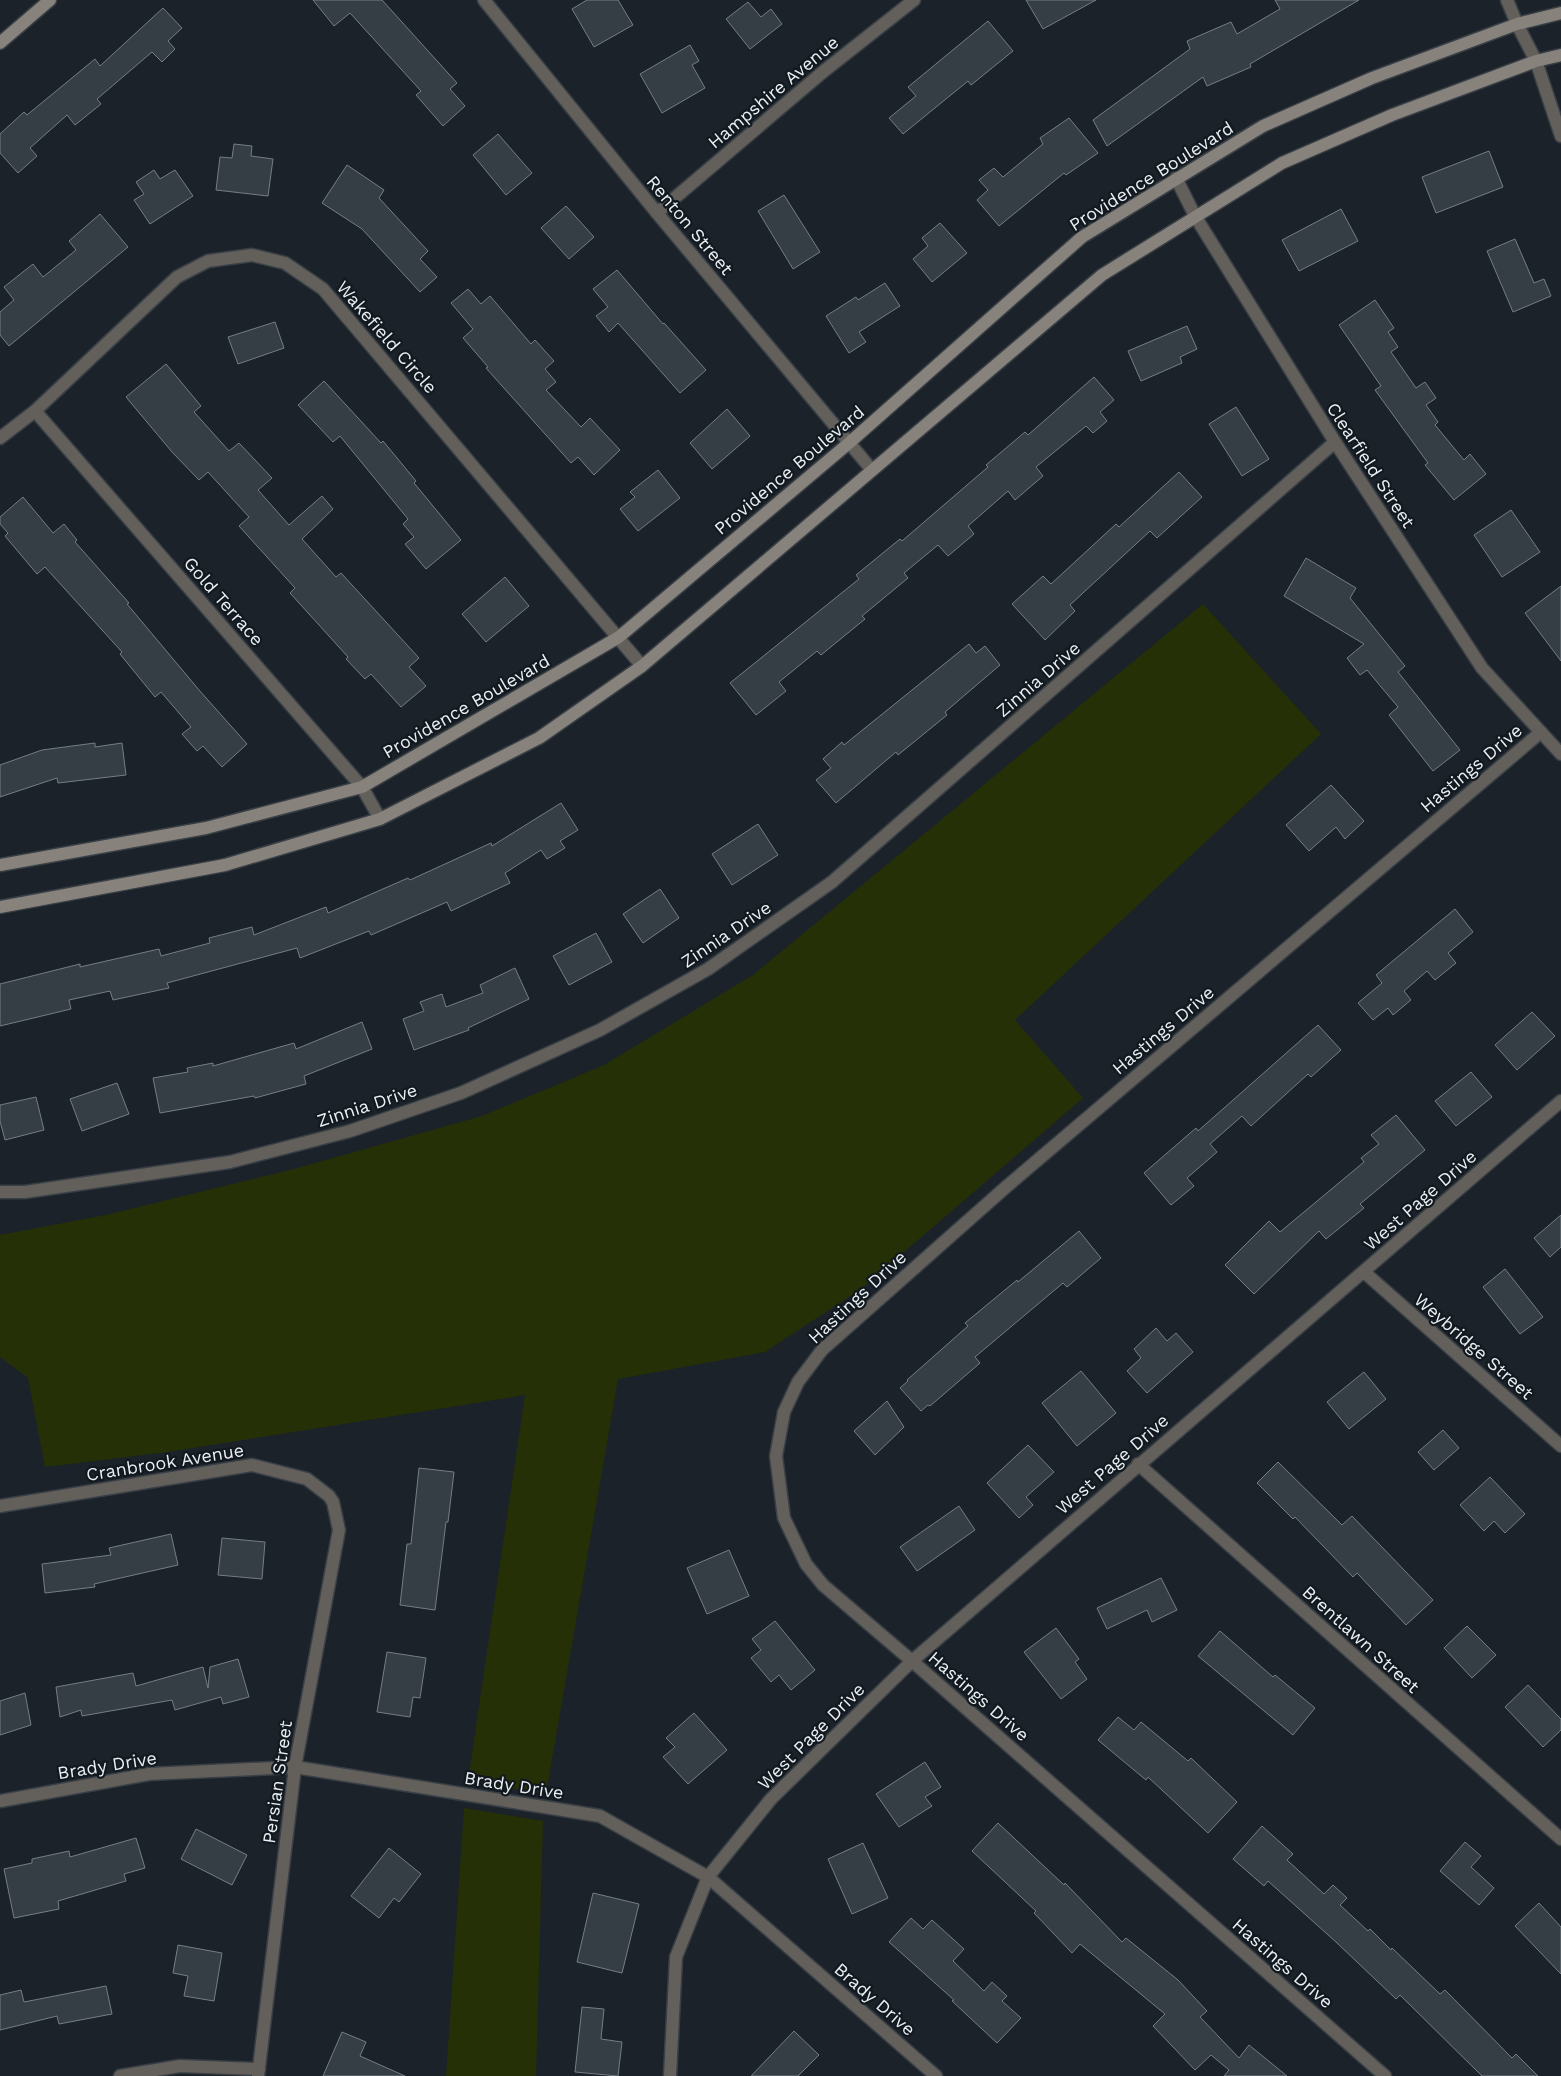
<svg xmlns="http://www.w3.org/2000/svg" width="1561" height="2076" font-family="'Work Sans',sans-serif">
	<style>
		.green { fill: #263006 }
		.building { fill: #363e45; stroke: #757d86 }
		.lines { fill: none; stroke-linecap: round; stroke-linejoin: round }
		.street-casing { stroke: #383f45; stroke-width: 15 }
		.secondary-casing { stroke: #383f45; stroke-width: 15 }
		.street { stroke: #635f5b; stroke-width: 12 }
		.secondary { stroke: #88827c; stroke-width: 12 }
		.labels { text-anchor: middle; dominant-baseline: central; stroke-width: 4.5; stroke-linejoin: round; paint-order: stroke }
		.street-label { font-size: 18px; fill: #eaeff4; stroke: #12191f }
	</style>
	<rect width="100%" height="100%" fill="#1b2229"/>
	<g class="green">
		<polygon points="1203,604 1321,734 1015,1020 1083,1098 861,1289 765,1352 618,1379 546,1794 468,1781 525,1395 168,1452 45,1467 28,1378 0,1357 0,1235 106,1215 294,1169 482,1116 604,1065 753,975"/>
		<polygon points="464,1808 543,1821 536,2076 446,2076"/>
	</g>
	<g class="building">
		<polygon points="313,0 382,0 457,83 450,89 465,106 443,126 416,95 421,91 350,13 334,26"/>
		<polygon points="587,0 618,0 633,25 594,47 572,9"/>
		<polygon points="1026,0 1096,0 1043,29"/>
		<polygon points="1275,0 1359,0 1250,64 1251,67 1207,86 1203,77 1107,146 1093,120 1190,49 1187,41 1231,22 1237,34 1280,9"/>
		<polygon points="748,2 761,17 771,9 782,24 750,49 726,19"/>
		<polygon points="163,8 182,28 168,41 175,49 162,62 152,52 97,99 101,104 75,125 67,115 30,148 37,156 18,173 0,153 0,134 24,112 27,115 95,59 100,66"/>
		<polygon points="988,21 1013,51 971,85 968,81 903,134 889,118 916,96 908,87"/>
		<polygon points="690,45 699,61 692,65 705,88 662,113 640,74"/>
		<polygon points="1069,118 1098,153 1066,175 1064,173 999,226 977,200 988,190 979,180 994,168 1003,177 1043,144 1040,138"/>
		<polygon points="498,134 532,173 506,195 473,155"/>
		<polygon points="234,144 252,146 251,156 273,159 268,196 216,190 220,157 232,158"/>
		<polygon points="1489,151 1503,187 1436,213 1422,177"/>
		<polygon points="347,165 384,190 379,198 428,251 420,259 437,277 420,292 362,229 322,203"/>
		<polygon points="154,170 160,179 175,170 193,196 150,224 134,200 144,194 136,182"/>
		<polygon points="784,195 820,252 793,269 758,211"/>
		<polygon points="566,206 594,237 569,259 541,228"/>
		<polygon points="1341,209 1358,241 1299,271 1282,240"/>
		<polygon points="100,214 128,247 9,346 0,335 0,312 14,300 4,287 33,264 43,277 76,250 69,241"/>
		<polygon points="940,223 967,253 932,282 913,259 928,246 922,238"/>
		<polygon points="1515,239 1534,283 1544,279 1551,296 1513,312 1487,251"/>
		<polygon points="617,270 663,324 664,323 706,370 680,393 618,323 609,332 596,316 608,307 593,289"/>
		<polygon points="885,283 900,306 859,332 866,342 849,353 826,316 856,297 858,300"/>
		<polygon points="468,289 481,304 490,296 531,344 535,340 554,361 545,369 556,382 546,390 581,427 590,418 620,450 594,475 578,457 571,463 486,368 488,367 463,338 473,329 451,303"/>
		<polygon points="1375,300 1394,328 1388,332 1398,347 1391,352 1416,388 1425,382 1436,398 1426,405 1438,422 1435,425 1464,460 1470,454 1486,474 1454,500 1425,465 1428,463 1375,390 1381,386 1339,325"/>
		<polygon points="275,322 284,348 238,364 228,337"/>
		<polygon points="1187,326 1197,349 1180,357 1182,363 1141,381 1128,351"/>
		<polygon points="166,364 201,406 194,412 229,451 239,443 272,478 258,490 289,525 322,496 333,509 302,539 336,577 341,573 419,658 409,667 426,686 401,707 371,674 365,679 346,659 348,657 290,593 295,588 239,526 249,517 208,472 199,480 172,452 126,397"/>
		<polygon points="1094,377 1114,400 1100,412 1107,421 1093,433 1086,426 1036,467 1043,476 1015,500 1008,491 968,526 974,534 948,556 938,545 904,573 908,578 862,616 865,619 821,655 817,651 779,682 786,691 756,715 730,683 859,579 856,575 900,539 902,541 988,467 986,465 1025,432 1028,435"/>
		<polygon points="324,381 381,443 383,441 416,481 414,483 461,540 426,569 405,544 414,537 403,524 408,519 340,436 333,442 298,405"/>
		<polygon points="1236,407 1269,459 1242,476 1209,424"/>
		<polygon points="727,409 750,436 712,469 690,443"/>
		<polygon points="658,470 680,498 638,531 620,509 635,497 630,492"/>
		<polygon points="1179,472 1202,497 1157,538 1150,531 1070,605 1075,611 1045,640 1012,604 1043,576 1051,584 1116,524 1119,527"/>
		<polygon points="23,497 53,533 64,524 77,540 75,542 129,603 127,604 199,690 247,744 222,767 203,746 197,751 182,734 191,727 161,692 155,697 120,654 122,652 45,567 37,574 5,536 8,533 0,524 0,517"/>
		<polygon points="1511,510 1540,552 1502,577 1474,535"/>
		<polygon points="1306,558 1356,588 1350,598 1405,666 1398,672 1460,750 1433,771 1389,715 1398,707 1367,670 1360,675 1347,658 1364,644 1284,596"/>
		<polygon points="505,577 529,606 486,642 462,614"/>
		<polygon points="1561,586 1561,661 1525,613"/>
		<polygon points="969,644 976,653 985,646 1000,665 945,712 947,715 898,755 896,752 836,803 816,780 831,768 823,759 842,742 844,745"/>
		<polygon points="95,743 95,747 122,743 126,775 58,783 57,778 0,797 0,765 42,750"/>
		<polygon points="1331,785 1364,821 1345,839 1336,827 1309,851 1286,825"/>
		<polygon points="561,803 578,830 560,841 565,848 547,859 541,850 505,873 510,883 451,911 447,902 371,935 369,931 300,958 297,948 167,983 169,988 113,1000 110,991 69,1000 71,1009 0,1026 0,984 80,964 80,967 159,949 161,956 210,943 209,938 252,927 254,935 326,907 328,913 408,878 410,880 491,843 492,846"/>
		<polygon points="758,824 778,855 732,885 712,854"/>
		<polygon points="660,889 679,918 643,943 623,914"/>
		<polygon points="1455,909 1473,932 1448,953 1456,963 1435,980 1427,971 1404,991 1411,1000 1393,1015 1388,1008 1373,1020 1358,1003 1382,983 1376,975"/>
		<polygon points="596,933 612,962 569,985 553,956"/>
		<polygon points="515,968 529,999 468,1028 469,1030 414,1050 403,1019 424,1011 420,1002 442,994 446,1007 483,993 480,985"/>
		<polygon points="1532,1012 1555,1036 1517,1070 1495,1045"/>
		<polygon points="362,1022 372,1049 304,1076 306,1084 255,1098 254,1096 160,1113 153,1078 188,1072 187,1068 213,1063 213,1066 294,1043 296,1049"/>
		<polygon points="1318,1025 1341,1050 1311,1077 1308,1074 1251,1126 1242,1116 1210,1144 1217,1152 1187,1178 1194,1186 1171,1205 1144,1173 1196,1128 1198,1131"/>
		<polygon points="1471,1072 1492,1097 1456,1126 1435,1101"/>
		<polygon points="117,1083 129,1114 82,1131 70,1099"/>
		<polygon points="36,1097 44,1130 5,1140 0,1121 0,1105"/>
		<polygon points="1396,1115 1425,1150 1360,1204 1364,1208 1326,1239 1319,1231 1254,1294 1225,1265 1269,1221 1280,1232 1364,1162 1361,1158 1379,1144 1371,1135"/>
		<polygon points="1561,1215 1561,1247 1550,1257 1534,1238"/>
		<polygon points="1079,1231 1101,1258 1067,1287 1063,1283 975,1357 980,1363 930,1406 928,1405 921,1411 900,1388 908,1381 907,1380 968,1326 965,1323 1017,1280 1018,1282"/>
		<polygon points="1505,1269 1543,1317 1520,1334 1483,1287"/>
		<polygon points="1156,1328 1167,1341 1176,1333 1193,1352 1147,1393 1127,1371 1141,1358 1134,1349"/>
		<polygon points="1081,1371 1116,1413 1077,1446 1042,1403"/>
		<polygon points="1364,1372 1386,1399 1349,1429 1327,1402"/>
		<polygon points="887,1401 904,1427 875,1455 854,1431"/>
		<polygon points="1443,1430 1459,1448 1434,1470 1418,1452"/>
		<polygon points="1028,1445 1054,1472 1026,1497 1033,1505 1019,1518 987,1483"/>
		<polygon points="1278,1462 1342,1525 1352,1516 1433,1600 1406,1625 1357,1573 1353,1577 1295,1517 1293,1519 1257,1483"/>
		<polygon points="419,1468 454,1472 448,1522 446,1522 435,1610 400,1605 407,1544 411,1544"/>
		<polygon points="1490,1477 1525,1514 1505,1533 1494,1521 1484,1531 1460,1505"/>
		<polygon points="959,1506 975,1530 917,1571 900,1547"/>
		<polygon points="171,1534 178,1565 94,1584 95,1587 45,1593 42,1564 111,1555 109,1548"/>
		<polygon points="222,1538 265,1542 262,1579 218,1575"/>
		<polygon points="729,1550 749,1596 707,1614 687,1568"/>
		<polygon points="1161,1578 1177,1610 1152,1622 1147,1610 1107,1629 1097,1608"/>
		<polygon points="775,1621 815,1670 791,1690 779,1675 771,1682 751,1658 761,1650 752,1639"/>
		<polygon points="1467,1626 1496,1655 1472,1678 1444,1648"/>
		<polygon points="1056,1628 1079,1659 1075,1662 1087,1679 1061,1699 1024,1652"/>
		<polygon points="1220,1631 1273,1677 1275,1675 1315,1708 1293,1735 1198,1656"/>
		<polygon points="387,1652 426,1658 420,1698 413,1697 410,1717 377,1712"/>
		<polygon points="238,1659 249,1697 223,1704 221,1697 175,1710 172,1700 82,1716 81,1710 60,1717 56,1687 133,1673 136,1686 203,1667 208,1688 210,1667"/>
		<polygon points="1528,1685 1561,1719 1561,1730 1543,1747 1505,1707"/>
		<polygon points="25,1693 31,1725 0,1735 0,1701"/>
		<polygon points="694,1713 727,1750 688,1784 663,1757 675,1747 666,1738"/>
		<polygon points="1118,1717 1134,1730 1141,1722 1188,1761 1191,1758 1237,1802 1208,1833 1148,1777 1146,1780 1098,1740"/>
		<polygon points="925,1762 941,1787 925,1797 932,1806 899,1827 876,1794"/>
		<polygon points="998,1823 1064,1885 1065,1883 1122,1942 1126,1938 1178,1980 1207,2011 1200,2017 1239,2058 1249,2045 1287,2076 1224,2076 1229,2070 1211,2055 1195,2070 1153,2026 1165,2014 1080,1944 1072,1953 1034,1913 1036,1911 972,1851"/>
		<polygon points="1262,1826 1293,1854 1287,1860 1324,1894 1333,1885 1347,1898 1340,1905 1368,1931 1370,1929 1391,1950 1392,1948 1440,1994 1445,1990 1512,2058 1516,2054 1538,2076 1482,2076 1400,1995 1396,1999 1336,1942 1268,1881 1264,1886 1233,1859"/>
		<polygon points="196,1829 247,1855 232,1885 181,1859"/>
		<polygon points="136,1838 145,1868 124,1874 126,1881 58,1901 59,1909 14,1918 4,1869 32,1863 32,1859 69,1851 70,1857"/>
		<polygon points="1465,1842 1481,1856 1471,1867 1494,1888 1479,1905 1440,1871"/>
		<polygon points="863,1843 888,1898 852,1914 828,1859"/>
		<polygon points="389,1848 421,1874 399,1902 394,1898 379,1918 351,1896"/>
		<polygon points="593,1893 639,1904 622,1973 577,1962"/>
		<polygon points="1539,1903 1561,1927 1561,1974 1515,1926"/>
		<polygon points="911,1918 923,1929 932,1920 964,1949 953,1961 984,1991 992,1982 1007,1996 1002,2001 1021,2018 997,2043 952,2001 954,2000 889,1942"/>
		<polygon points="178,1945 222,1953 214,2001 184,1996 188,1976 173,1973"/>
		<polygon points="106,1986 112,2014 59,2024 57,2016 0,2030 0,1995 21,1990 24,2002"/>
		<polygon points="582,2007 604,2009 601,2039 622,2042 618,2076 575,2072"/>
		<polygon points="794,2031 819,2055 798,2076 751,2076"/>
		<polygon points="342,2032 366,2042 360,2056 405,2076 323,2076"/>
	</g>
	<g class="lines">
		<defs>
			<g id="street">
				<polyline points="484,0 657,213 872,470"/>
				<polyline points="1507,0 1517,24 1536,61 1561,136"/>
				<polyline points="1176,178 1195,216 1335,442 1482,668 1561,754"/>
				<polyline points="657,213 824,71 914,0"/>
				<polyline points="35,411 362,787 380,819"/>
				<polyline points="0,438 35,411 177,277 208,261 252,255 285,263 323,289 642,666"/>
				<polyline points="0,1192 25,1192 230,1162 350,1131 461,1093 600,1030 708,969 832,882 1335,442"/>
				<polyline points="1364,1272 1561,1446"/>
				<polyline points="1138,1464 1561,1839"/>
				<polyline points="0,1506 252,1465 307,1479 329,1496 333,1502 339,1530 295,1767 258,2076"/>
				<polyline points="0,1801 149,1774 295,1767 600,1816 708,1877 936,2076"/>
				<polyline points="120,2076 180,2066 259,2069"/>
				<polyline points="670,2076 676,1957 708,1877 771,1799 912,1661 1561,1101"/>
				<polyline points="1385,2076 912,1661 823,1585 806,1564 784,1518 776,1456 784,1412 798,1382 822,1350 1006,1187 1541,732"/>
			</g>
			<g id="secondary">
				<polyline points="0,43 50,0"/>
				<polyline points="0,865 206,828 362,787 619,637 849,443 1082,237 1263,126 1372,78 1517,24 1561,13"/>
				<polyline points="0,907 225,865 380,819 539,738 642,666 1102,275 1282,163 1392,115 1536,61 1561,55"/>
			</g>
		</defs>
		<use href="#street" class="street-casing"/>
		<use href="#secondary" class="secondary-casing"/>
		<use href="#street" class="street"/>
		<use href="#secondary" class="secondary"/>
	</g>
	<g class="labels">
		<g class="street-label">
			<text transform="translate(773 92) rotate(-40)">Hampshire Avenue</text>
			<text transform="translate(1151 176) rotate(-32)">Providence Boulevard</text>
			<text transform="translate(690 225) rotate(50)">Renton Street</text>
			<text transform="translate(387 337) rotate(49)">Wakefield Circle</text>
			<text transform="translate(1371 465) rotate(57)">Clearfield Street</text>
			<text transform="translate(789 470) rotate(-40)">Providence Boulevard</text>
			<text transform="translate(224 601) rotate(49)">Gold Terrace</text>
			<text transform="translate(1038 679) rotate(-41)">Zinnia Drive</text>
			<text transform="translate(466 706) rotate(-30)">Providence Boulevard</text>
			<text transform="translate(1471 768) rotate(-40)">Hastings Drive</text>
			<text transform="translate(726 934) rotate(-34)">Zinnia Drive</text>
			<text transform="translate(1163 1030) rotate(-40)">Hastings Drive</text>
			<text transform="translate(367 1105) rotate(-18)">Zinnia Drive</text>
			<text transform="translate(1420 1200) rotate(-41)">West Page Drive</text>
			<text transform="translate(857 1297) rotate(-43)">Hastings Drive</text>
			<text transform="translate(1474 1346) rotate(41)">Weybridge Street</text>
			<text transform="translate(165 1462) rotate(-9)">Cranbrook Avenue</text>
			<text transform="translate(1112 1464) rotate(-41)">West Page Drive</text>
			<text transform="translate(1361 1639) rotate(42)">Brentlawn Street</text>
			<text transform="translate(979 1696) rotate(41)">Hastings Drive</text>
			<text transform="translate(811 1736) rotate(-45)">West Page Drive</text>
			<text transform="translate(107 1765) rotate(-9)">Brady Drive</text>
			<text transform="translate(277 1782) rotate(-82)">Persian Street</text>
			<text transform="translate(514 1785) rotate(9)">Brady Drive</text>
			<text transform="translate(1283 1963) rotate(41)">Hastings Drive</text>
			<text transform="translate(875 1999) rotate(41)">Brady Drive</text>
		</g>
	</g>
</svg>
